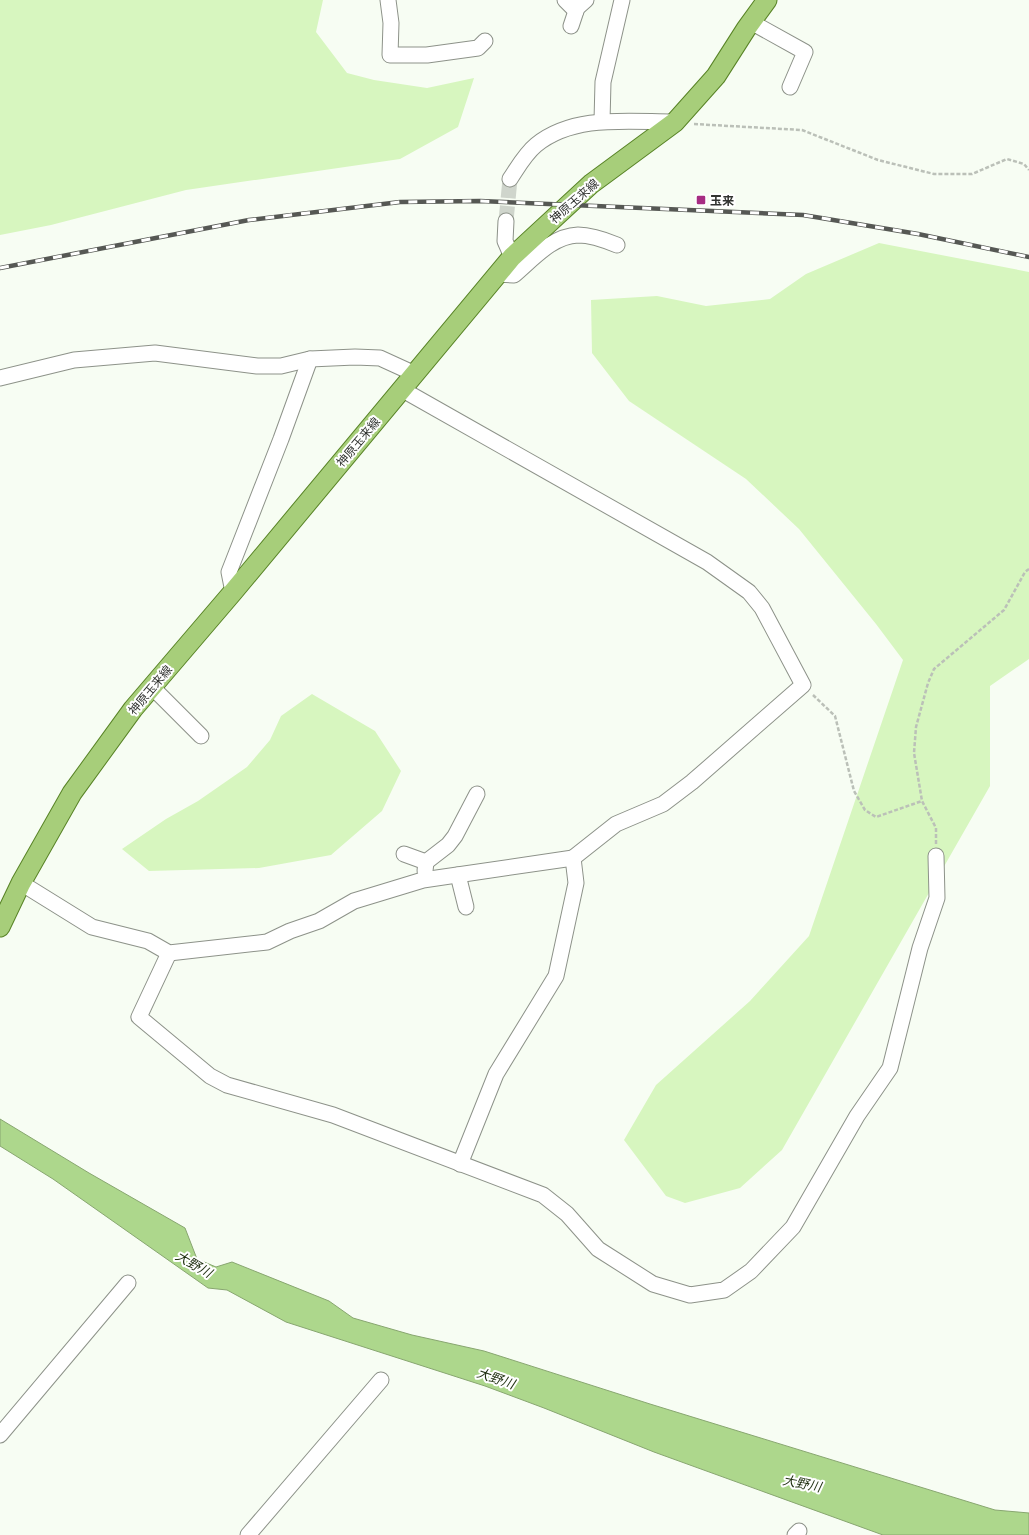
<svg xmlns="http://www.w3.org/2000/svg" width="1029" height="1535" font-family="'Open Sans','Noto Sans JP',sans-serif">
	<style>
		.green { fill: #d7f6bf }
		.water { fill: #add78c; stroke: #88a670 }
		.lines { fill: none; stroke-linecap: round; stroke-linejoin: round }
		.minor-tunnel { stroke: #cfd5cc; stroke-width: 15; stroke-dasharray: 15 8; stroke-linecap: butt }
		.minor-casing { stroke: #8d9289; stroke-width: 17 }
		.major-casing { stroke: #588326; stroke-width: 21 }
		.path { stroke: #bbc0b8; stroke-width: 2.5; stroke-dasharray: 4 2; stroke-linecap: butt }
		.minor { stroke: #fff; stroke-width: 15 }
		.major { stroke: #a7ce7a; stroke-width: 19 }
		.rail-casing { stroke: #565854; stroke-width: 4.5 }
		.rail { stroke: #fff; stroke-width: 3; stroke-dasharray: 9; stroke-linecap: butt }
		.poi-dot { fill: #a62c82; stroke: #fff; stroke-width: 1.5 }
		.labels { text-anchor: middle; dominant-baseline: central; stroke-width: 4; stroke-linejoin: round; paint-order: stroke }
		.poi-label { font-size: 12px; font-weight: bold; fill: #313330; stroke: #fff; text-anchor: start }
		.street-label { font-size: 12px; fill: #313330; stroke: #fff }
		.water-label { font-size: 13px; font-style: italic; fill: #1f2f10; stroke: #fff }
	</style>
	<rect width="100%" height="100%" fill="#f7fdf3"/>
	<g class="green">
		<polygon points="0,0 323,0 316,32 347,73 374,80 427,88 474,78 458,127 400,159 186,190 51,225 0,235"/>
		<polygon points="879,243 1029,272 1029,659 990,686 990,786 782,1150 740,1188 685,1203 666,1196 624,1140 656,1085 750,1001 809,936 903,660 876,624 799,529 746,479 629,401 592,353 591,300 657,296 706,306 770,299 806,274"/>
		<polygon points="312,694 375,731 401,771 382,811 331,855 259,868 149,871 122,849 166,819 198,801 247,767 270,740 281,716"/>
	</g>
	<polygon class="water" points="0,1119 89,1173 185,1228 197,1259 216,1267 232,1262 329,1301 353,1318 412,1335 484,1351 650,1404 995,1510 1029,1513 1029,1535 883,1535 654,1452 544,1408 485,1386 286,1322 227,1290 208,1288 53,1179 0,1146"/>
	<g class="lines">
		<polyline class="minor-tunnel" points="506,221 510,179"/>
		<defs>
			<g id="minor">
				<polyline points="388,0 391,23 390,55 427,55 478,48 485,41"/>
				<polyline points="565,0 576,11"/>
				<polyline points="751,22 805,52 790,87"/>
				<polyline points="571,26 577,8 586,0"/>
				<polyline points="602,121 603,82 622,0"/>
				<path d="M510,179c8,-12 15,-25 26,-34 38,-31 93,-23 139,-23"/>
				<polyline points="506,221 505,241 512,257"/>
				<path d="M498,274l16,1c19,-16 38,-39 64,-40 13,0 27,5 39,10"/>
				<polyline points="0,378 74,360 155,353 257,366 281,366 310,359 355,357 380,358 415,374"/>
				<polyline points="403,390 707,562 749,592 762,608 803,685 692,782 663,804 616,824 573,858 576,883 556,976 496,1074 460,1164"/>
				<polyline points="233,592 229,572 281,439 310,359"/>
				<polyline points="152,687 201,736"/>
				<polyline points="404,854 426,862 425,871"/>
				<polyline points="426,862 448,845 455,836 477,794"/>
				<polyline points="458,875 466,907"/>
				<polyline points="21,883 92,927 148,941 169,953 267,942 290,931 319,921 354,901 423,880 573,858"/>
				<polyline points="169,953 139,1017 210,1076 227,1085 333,1115 543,1195 567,1214 598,1249 653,1284 690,1295 724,1290 751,1271 793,1227 857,1116 890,1068 920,948 937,898 936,856"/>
				<polyline points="0,1435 128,1283"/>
				<polyline points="248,1535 381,1380"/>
				<polyline points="795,1535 799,1531"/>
			</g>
			<polyline id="major" points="0,927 21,883 72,793 133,709 233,592 512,257 591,184 675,122 716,76 746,29 767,0"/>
		</defs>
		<use href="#minor" class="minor-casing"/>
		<use href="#major" class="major-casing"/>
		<g class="path">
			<polyline points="694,124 802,130 878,160 934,174 972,174 1007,159 1024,164 1029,170"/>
			<polyline points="813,695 835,716 854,791 865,810 876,817 922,801"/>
			<polyline points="936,844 936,828 922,801 914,753 916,727 928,683 934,669 1004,610 1025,572 1029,569"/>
		</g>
		<use href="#minor" class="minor"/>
		<use href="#major" class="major"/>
		<defs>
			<polyline id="rail" points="0,268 249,220 400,202 480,201 803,215 918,234 1029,257"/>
		</defs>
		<use href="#rail" class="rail-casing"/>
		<use href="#rail" class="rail"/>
	</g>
	<rect class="poi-dot" x="696" y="195" width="10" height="10" rx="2"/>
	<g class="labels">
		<g class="poi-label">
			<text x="710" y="200">玉来</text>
		</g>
		<g class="street-label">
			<text transform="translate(574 201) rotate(-41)">神原玉来線</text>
			<text transform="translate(358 442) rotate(-50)">神原玉来線</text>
			<text transform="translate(150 690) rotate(-50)">神原玉来線</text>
		</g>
		<g class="water-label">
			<text transform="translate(194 1264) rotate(30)">大野川</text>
			<text transform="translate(496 1378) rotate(19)">大野川</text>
			<text transform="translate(802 1483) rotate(11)">大野川</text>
		</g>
	</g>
</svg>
